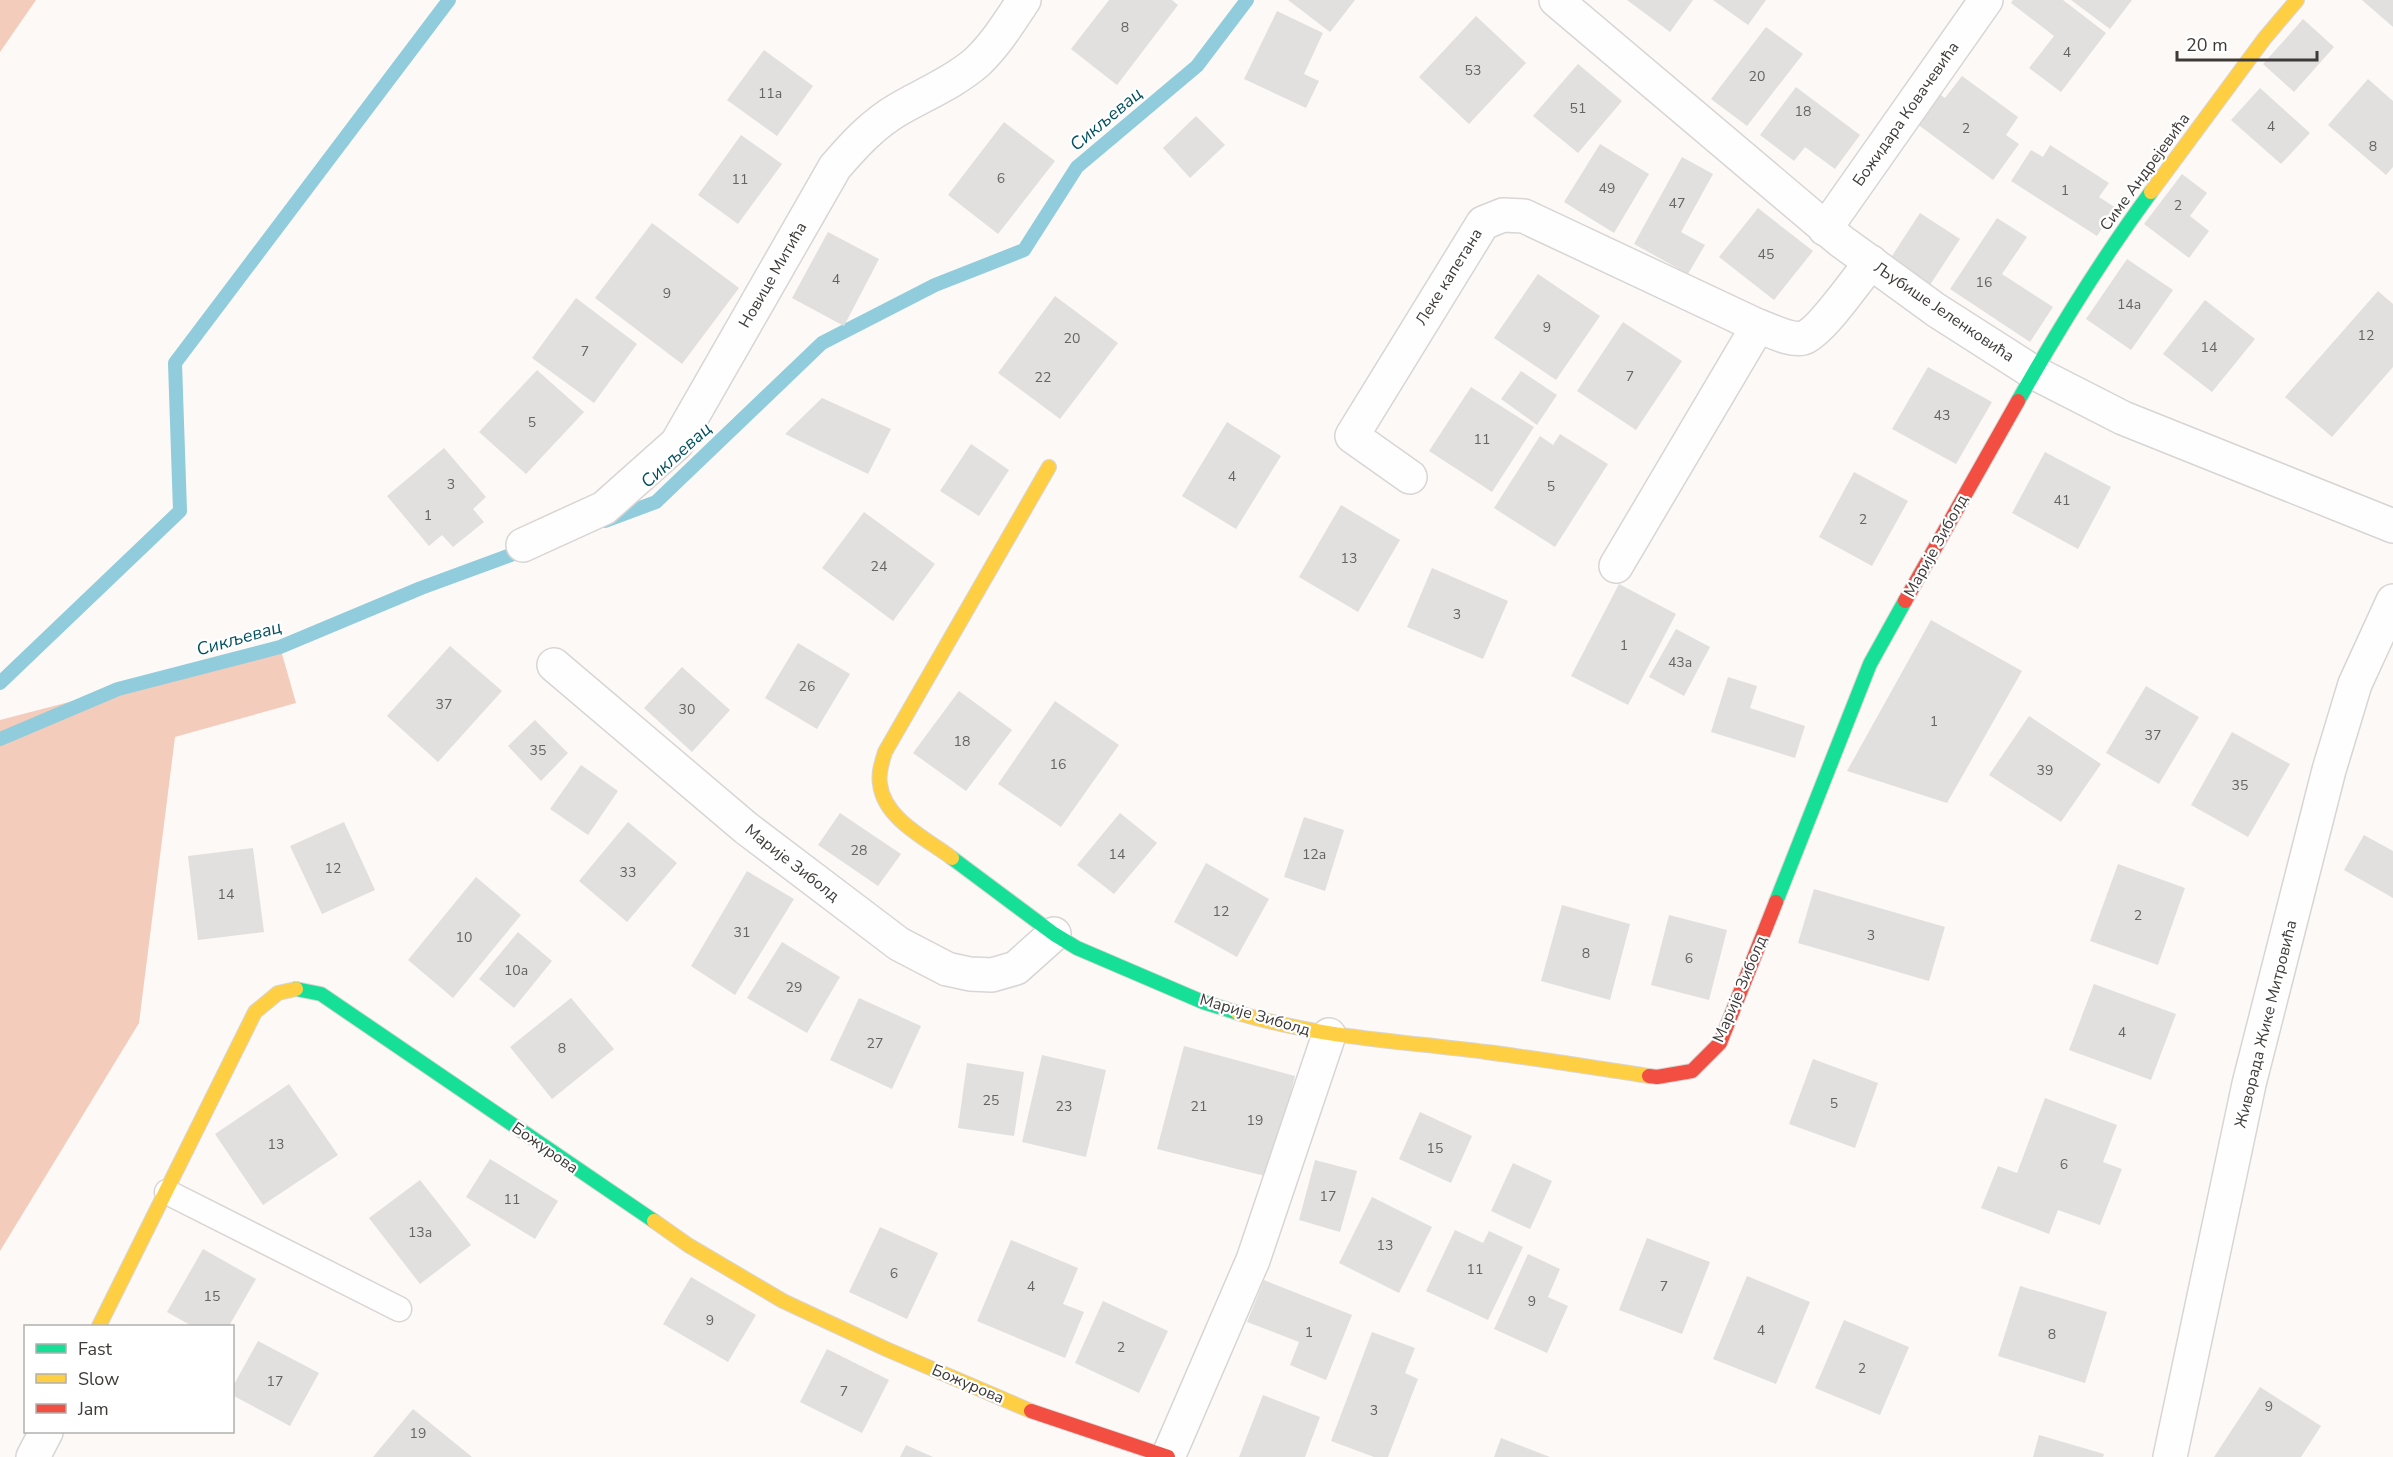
<svg xmlns="http://www.w3.org/2000/svg" width="2393" height="1457" font-family="'Nunito Sans',sans-serif">
	<style>
		.forest { fill: #f3ccbc }
		.lines { fill: none; stroke-linecap: round; stroke-linejoin: round }
		.stream { stroke: #90ccdb; stroke-width: 14 }
		.building { fill: #e2e0de }
		.lane-casing { stroke: #d8d5d4; stroke-width: 27 }
		.street-casing { stroke: #d8d5d4; stroke-width: 36 }
		.fast-casing { stroke: #d8d5d4; stroke-width: 16 }
		.slow-casing { stroke: #d8d5d4; stroke-width: 16 }
		.jam-casing { stroke: #d8d5d4; stroke-width: 16 }
		.lane { stroke: #fffefe; stroke-width: 24 }
		.street { stroke: #fffefe; stroke-width: 33 }
		.fast { stroke: #16e098; stroke-width: 14 }
		.slow { stroke: #ffcf43; stroke-width: 14 }
		.jam { stroke: #f24e42; stroke-width: 14 }
		.labels { text-anchor: middle; dominant-baseline: central; stroke-width: 4.5; stroke-linejoin: round; paint-order: stroke }
		.number-label { font-size: 14px; fill: #666462 }
		.street-label { font-size: 16px; fill: #3d3a38; stroke: #fff }
		.water-label { font-size: 18px; font-style: italic; fill: #005060; stroke: #fff }
	</style>
	<rect width="100%" height="100%" fill="#fcf9f7"/>
	<g class="forest">
		<polygon points="0,0 36,0 0,52"/>
		<polygon points="280,647 296,703 175,737 139,1023 0,1251 0,720"/>
	</g>
	<g class="lines">
		<g class="stream">
			<polyline points="605,521 656,502 822,343 935,285 1024,250 1077,167 1197,66 1247,0"/>
			<polyline points="0,683 180,511 175,363 449,0"/>
			<polyline points="0,739 118,689 280,647 421,588 527,549"/>
		</g>
	</g>
	<g class="building">
		<polygon points="1109,0 1172,0 1178,5 1117,85 1071,49"/>
		<polygon points="1288,0 1355,0 1330,32"/>
		<polygon points="1627,0 1693,0 1670,32"/>
		<polygon points="1713,0 1766,0 1748,25"/>
		<polygon points="2013,0 2063,0 2106,33 2061,92 2029,68 2054,36 2011,3"/>
		<polygon points="2071,0 2132,0 2110,29"/>
		<polygon points="2362,0 2393,0 2393,27 2370,7"/>
		<polygon points="1277,11 1323,33 1304,74 1319,81 1306,108 1244,79"/>
		<polygon points="1476,16 1526,63 1469,124 1419,77"/>
		<polygon points="2303,19 2334,47 2294,92 2263,64"/>
		<polygon points="1766,27 1803,54 1747,126 1711,99"/>
		<polygon points="764,50 813,86 777,136 727,100"/>
		<polygon points="1578,64 1622,101 1578,153 1533,116"/>
		<polygon points="1962,76 2018,117 2006,135 2019,144 1993,180 1913,121 1935,91 1945,98"/>
		<polygon points="2368,79 2393,101 2393,167 2386,175 2328,125"/>
		<polygon points="1796,87 1860,135 1835,169 1805,147 1794,161 1760,135"/>
		<polygon points="2260,88 2310,133 2281,164 2231,120"/>
		<polygon points="1196,116 1225,145 1190,178 1163,148"/>
		<polygon points="1004,122 1055,161 998,234 948,195"/>
		<polygon points="741,135 782,164 738,224 698,195"/>
		<polygon points="1600,144 1649,174 1614,233 1564,202"/>
		<polygon points="2050,145 2109,183 2099,197 2116,208 2097,236 2011,181 2031,150 2043,157"/>
		<polygon points="1682,157 1713,174 1681,232 1705,245 1688,274 1634,244"/>
		<polygon points="2182,174 2207,193 2190,216 2209,231 2189,258 2144,224"/>
		<polygon points="1758,208 1813,251 1774,300 1719,257"/>
		<polygon points="1920,213 1960,239 1930,285 1890,259"/>
		<polygon points="1997,218 2027,237 2002,274 2053,307 2030,342 1950,289"/>
		<polygon points="652,223 739,288 682,364 595,298"/>
		<polygon points="828,232 879,259 844,326 792,298"/>
		<polygon points="2127,259 2173,290 2131,350 2086,319"/>
		<polygon points="1538,274 1600,316 1556,380 1494,338"/>
		<polygon points="2378,291 2393,304 2393,367 2332,437 2285,397"/>
		<polygon points="1055,296 1118,343 1060,419 998,373"/>
		<polygon points="576,298 637,344 594,403 532,358"/>
		<polygon points="2205,300 2255,339 2212,392 2163,354"/>
		<polygon points="1623,322 1682,361 1636,430 1577,391"/>
		<polygon points="1928,367 1992,402 1956,464 1892,429"/>
		<polygon points="537,370 584,412 526,474 479,432"/>
		<polygon points="1521,371 1557,395 1537,425 1501,399"/>
		<polygon points="1471,387 1534,427 1492,492 1429,451"/>
		<polygon points="822,398 891,429 868,474 785,434"/>
		<polygon points="1227,422 1281,456 1236,529 1182,496"/>
		<polygon points="1560,434 1608,464 1555,547 1494,508 1540,436 1553,445"/>
		<polygon points="971,444 1009,470 979,516 940,491"/>
		<polygon points="444,448 486,497 473,509 484,522 453,547 442,535 429,546 387,496"/>
		<polygon points="2045,452 2111,487 2078,549 2012,513"/>
		<polygon points="1854,472 1908,501 1872,566 1819,537"/>
		<polygon points="1341,505 1400,540 1358,612 1299,577"/>
		<polygon points="864,512 935,564 893,621 822,568"/>
		<polygon points="1432,568 1508,601 1483,659 1407,627"/>
		<polygon points="1619,584 1676,614 1628,705 1571,676"/>
		<polygon points="1931,620 2022,671 1947,803 1847,771"/>
		<polygon points="1676,629 1710,647 1684,696 1649,677"/>
		<polygon points="798,643 850,674 817,729 765,698"/>
		<polygon points="450,646 502,691 438,762 387,716"/>
		<polygon points="682,667 730,710 692,752 644,708"/>
		<polygon points="1728,677 1757,686 1750,708 1805,726 1795,758 1711,732"/>
		<polygon points="2146,686 2199,717 2159,784 2106,753"/>
		<polygon points="959,691 1012,730 966,791 913,753"/>
		<polygon points="1055,701 1119,745 1061,827 998,784"/>
		<polygon points="2029,716 2101,764 2061,822 1989,775"/>
		<polygon points="535,720 568,753 541,781 508,746"/>
		<polygon points="2232,732 2290,764 2248,837 2191,805"/>
		<polygon points="581,765 618,791 588,835 550,809"/>
		<polygon points="840,813 901,854 878,886 818,845"/>
		<polygon points="1120,813 1157,843 1114,894 1077,865"/>
		<polygon points="1304,817 1344,830 1325,891 1284,877"/>
		<polygon points="344,822 375,890 322,914 290,846"/>
		<polygon points="628,822 677,863 627,922 579,881"/>
		<polygon points="2364,835 2393,851 2393,898 2344,870"/>
		<polygon points="253,848 264,932 198,940 188,856"/>
		<polygon points="1206,863 1269,899 1237,957 1174,922"/>
		<polygon points="2118,864 2185,888 2158,965 2090,941"/>
		<polygon points="747,871 794,899 735,995 691,966"/>
		<polygon points="476,877 521,915 453,998 408,960"/>
		<polygon points="1814,889 1945,927 1929,981 1798,943"/>
		<polygon points="1562,905 1630,924 1610,1000 1541,981"/>
		<polygon points="1669,915 1727,930 1709,1000 1651,985"/>
		<polygon points="518,932 552,961 514,1008 479,979"/>
		<polygon points="782,942 840,977 807,1033 747,998"/>
		<polygon points="2094,984 2176,1014 2151,1080 2069,1050"/>
		<polygon points="571,998 614,1049 552,1099 510,1047"/>
		<polygon points="859,998 921,1026 892,1089 830,1060"/>
		<polygon points="1184,1046 1295,1076 1269,1177 1157,1149"/>
		<polygon points="1042,1055 1106,1070 1086,1157 1022,1142"/>
		<polygon points="1813,1059 1878,1083 1855,1148 1789,1124"/>
		<polygon points="967,1063 1024,1072 1014,1136 958,1128"/>
		<polygon points="289,1084 338,1155 263,1205 215,1134"/>
		<polygon points="2045,1098 2117,1125 2103,1162 2122,1169 2100,1225 2058,1210 2049,1234 1981,1208 1998,1166 2017,1173"/>
		<polygon points="1420,1112 1472,1136 1451,1183 1399,1159"/>
		<polygon points="490,1159 558,1201 535,1239 466,1197"/>
		<polygon points="1315,1160 1357,1171 1340,1232 1299,1220"/>
		<polygon points="1513,1163 1552,1181 1530,1229 1491,1211"/>
		<polygon points="420,1180 471,1245 420,1284 369,1218"/>
		<polygon points="1372,1197 1432,1227 1399,1293 1339,1263"/>
		<polygon points="880,1227 938,1253 907,1319 849,1292"/>
		<polygon points="1455,1230 1483,1243 1489,1231 1523,1247 1488,1320 1426,1291"/>
		<polygon points="1647,1238 1710,1262 1682,1334 1619,1310"/>
		<polygon points="1011,1240 1078,1268 1063,1304 1084,1312 1065,1358 977,1321"/>
		<polygon points="203,1249 256,1279 229,1326 192,1326 167,1312"/>
		<polygon points="1528,1254 1560,1269 1548,1297 1568,1306 1547,1353 1494,1329"/>
		<polygon points="1747,1276 1810,1302 1776,1384 1713,1359"/>
		<polygon points="691,1277 756,1315 728,1362 663,1324"/>
		<polygon points="1264,1280 1352,1315 1326,1380 1290,1365 1299,1342 1247,1322"/>
		<polygon points="2020,1286 2107,1312 2085,1383 1998,1356"/>
		<polygon points="1103,1301 1168,1331 1139,1393 1075,1363"/>
		<polygon points="1844,1320 1909,1347 1880,1415 1815,1388"/>
		<polygon points="1372,1332 1415,1348 1405,1373 1418,1379 1388,1457 1374,1457 1331,1441"/>
		<polygon points="258,1341 319,1373 290,1426 232,1395 232,1388"/>
		<polygon points="827,1349 889,1380 862,1433 800,1402"/>
		<polygon points="2260,1387 2321,1426 2301,1457 2214,1457"/>
		<polygon points="1263,1395 1320,1417 1305,1457 1239,1457"/>
		<polygon points="413,1409 472,1457 373,1457"/>
		<polygon points="2039,1435 2104,1454 2103,1457 2033,1457"/>
		<polygon points="1501,1438 1550,1457 1494,1457"/>
		<polygon points="906,1445 933,1457 900,1457"/>
	</g>
	<g class="lines">
		<defs>
			<polyline id="lane" points="167,1192 399,1309"/>
			<g id="street">
				<polyline points="1556,0 1841,241 1936,310 2033,372 2123,418 2393,526"/>
				<polyline points="1825,229 1986,0"/>
				<path d="M1410,477l-58,-41 131,-213 20,-8 21,1 234,110c13,4 31,15 45,12 17,-5 55,-60 68,-76"/>
				<path d="M523,545l81,-37 73,-65 158,-276c19,-22 38,-43 64,-58 26,-15 55,-27 78,-47 19,-18 33,-41 47,-62"/>
				<polyline points="1616,566 1758,326"/>
				<polyline points="554,665 746,828 899,944 947,969 970,974 992,975 1016,968 1054,934"/>
				<polyline points="33,1457 46,1432"/>
				<polyline points="1168,1457 1253,1260 1329,1035"/>
				<polyline points="2170,1457 2249,1084 2329,770 2355,684 2393,601"/>
			</g>
			<g id="fast">
				<path d="M2018,401c41,-73 83,-141 133,-209"/>
				<polyline points="952,858 1054,934 1077,948 1203,1002 1238,1013"/>
				<polyline points="1776,902 1870,664 1905,601"/>
				<polyline points="296,989 321,994 654,1221"/>
			</g>
			<g id="slow">
				<polyline points="2151,192 2264,39 2297,0"/>
				<path d="M952,858c-25,-19 -68,-39 -72,-74 -2,-11 2,-22 5,-32l164,-285"/>
				<path d="M1238,1013c84,25 163,28 248,39 55,7 109,16 163,24"/>
				<polyline points="654,1221 688,1245 783,1301 886,1349 1031,1411"/>
				<polyline points="99,1326 255,1012 278,993 296,989"/>
			</g>
			<g id="jam">
				<polyline points="1905,601 2018,401"/>
				<polyline points="1649,1076 1657,1077 1692,1071 1720,1043 1776,902"/>
				<polyline points="1031,1411 1168,1457"/>
			</g>
		</defs>
		<use href="#lane" class="lane-casing"/>
		<use href="#street" class="street-casing"/>
		<use href="#fast" class="fast-casing"/>
		<use href="#slow" class="slow-casing"/>
		<use href="#jam" class="jam-casing"/>
		<use href="#lane" class="lane"/>
		<use href="#street" class="street"/>
		<use href="#fast" class="fast"/>
		<use href="#slow" class="slow"/>
		<use href="#jam" class="jam"/>
	</g>
	<g class="labels">
		<g class="number-label">
			<text x="1125" y="27">8</text>
			<text x="2067" y="52">4</text>
			<text x="1473" y="70">53</text>
			<text x="1757" y="76">20</text>
			<text x="770" y="93">11a</text>
			<text x="1578" y="108">51</text>
			<text x="1803" y="111">18</text>
			<text x="2271" y="126">4</text>
			<text x="1966" y="128">2</text>
			<text x="2373" y="146">8</text>
			<text x="1001" y="178">6</text>
			<text x="740" y="179">11</text>
			<text x="1607" y="188">49</text>
			<text x="2065" y="190">1</text>
			<text x="1677" y="203">47</text>
			<text x="2178" y="205">2</text>
			<text x="1766" y="254">45</text>
			<text x="836" y="279">4</text>
			<text x="1984" y="282">16</text>
			<text x="667" y="293">9</text>
			<text x="2129" y="304">14a</text>
			<text x="1547" y="327">9</text>
			<text x="2366" y="335">12</text>
			<text x="1072" y="338">20</text>
			<text x="2209" y="347">14</text>
			<text x="585" y="351">7</text>
			<text x="1630" y="376">7</text>
			<text x="1043" y="377">22</text>
			<text x="1942" y="415">43</text>
			<text x="532" y="422">5</text>
			<text x="1482" y="439">11</text>
			<text x="1232" y="476">4</text>
			<text x="451" y="484">3</text>
			<text x="1551" y="486">5</text>
			<text x="2062" y="500">41</text>
			<text x="428" y="515">1</text>
			<text x="1863" y="519">2</text>
			<text x="1349" y="558">13</text>
			<text x="879" y="566">24</text>
			<text x="1457" y="614">3</text>
			<text x="1624" y="645">1</text>
			<text x="1680" y="662">43a</text>
			<text x="807" y="686">26</text>
			<text x="444" y="704">37</text>
			<text x="687" y="709">30</text>
			<text x="1934" y="721">1</text>
			<text x="2153" y="735">37</text>
			<text x="962" y="741">18</text>
			<text x="538" y="750">35</text>
			<text x="1058" y="764">16</text>
			<text x="2045" y="770">39</text>
			<text x="2240" y="785">35</text>
			<text x="859" y="850">28</text>
			<text x="1117" y="854">14</text>
			<text x="1314" y="854">12a</text>
			<text x="333" y="868">12</text>
			<text x="628" y="872">33</text>
			<text x="226" y="894">14</text>
			<text x="1221" y="911">12</text>
			<text x="2138" y="915">2</text>
			<text x="742" y="932">31</text>
			<text x="1871" y="935">3</text>
			<text x="464" y="937">10</text>
			<text x="1586" y="953">8</text>
			<text x="1689" y="958">6</text>
			<text x="516" y="970">10a</text>
			<text x="794" y="987">29</text>
			<text x="2122" y="1032">4</text>
			<text x="875" y="1043">27</text>
			<text x="562" y="1048">8</text>
			<text x="991" y="1100">25</text>
			<text x="1834" y="1103">5</text>
			<text x="1064" y="1106">23</text>
			<text x="1199" y="1106">21</text>
			<text x="1255" y="1120">19</text>
			<text x="276" y="1144">13</text>
			<text x="1435" y="1148">15</text>
			<text x="2064" y="1164">6</text>
			<text x="1328" y="1196">17</text>
			<text x="512" y="1199">11</text>
			<text x="420" y="1232">13a</text>
			<text x="1385" y="1245">13</text>
			<text x="1475" y="1269">11</text>
			<text x="894" y="1273">6</text>
			<text x="1031" y="1286">4</text>
			<text x="1664" y="1286">7</text>
			<text x="212" y="1296">15</text>
			<text x="1532" y="1301">9</text>
			<text x="710" y="1320">9</text>
			<text x="1761" y="1330">4</text>
			<text x="1309" y="1332">1</text>
			<text x="2052" y="1334">8</text>
			<text x="1121" y="1347">2</text>
			<text x="1862" y="1368">2</text>
			<text x="275" y="1381">17</text>
			<text x="844" y="1391">7</text>
			<text x="2269" y="1406">9</text>
			<text x="1374" y="1410">3</text>
			<text x="418" y="1433">19</text>
		</g>
		<g class="street-label">
			<text transform="translate(1906 114) rotate(-55)">Божидара Ковачевића</text>
			<text transform="translate(2145 172) rotate(-54)">Симе Андрејевића</text>
			<text transform="translate(773 275) rotate(-60)">Новице Митића</text>
			<text transform="translate(1449 277) rotate(-58)">Леке капетана</text>
			<text transform="translate(1944 312) rotate(34)">Љубише Јеленковића</text>
			<text transform="translate(1936 546) rotate(-61)">Марије Зиболд</text>
			<text transform="translate(792 863) rotate(38)">Марије Зиболд</text>
			<text transform="translate(1740 989) rotate(-67)">Марије Зиболд</text>
			<text transform="translate(1255 1015) rotate(16)">Марије Зиболд</text>
			<text transform="translate(2266 1024) rotate(-76)">Живорада Жике Митровића</text>
			<text transform="translate(545 1148) rotate(35)">Божурова</text>
			<text transform="translate(968 1384) rotate(23)">Божурова</text>
		</g>
		<g class="water-label">
			<text transform="translate(1106 119) rotate(-40)">Сикљевац</text>
			<text transform="translate(676 455) rotate(-42)">Сикљевац</text>
			<text transform="translate(239 638) rotate(-16)">Сикљевац</text>
		</g>
	</g>
	<rect x="24" y="1325" width="210" height="108" fill="#ffffff" stroke="#b1b0af" stroke-width="1.5"/>
	<rect x="36" y="1344" width="30" height="9" fill="#16e098" stroke="#b1b0af" stroke-width="1.5"/>
	<text x="78" y="1355" font-size="18" fill="#3d3a38">Fast</text>
	<rect x="36" y="1374" width="30" height="9" fill="#ffcf43" stroke="#b1b0af" stroke-width="1.5"/>
	<text x="78" y="1385" font-size="18" fill="#3d3a38">Slow</text>
	<rect x="36" y="1404" width="30" height="9" fill="#f24e42" stroke="#b1b0af" stroke-width="1.5"/>
	<text x="78" y="1415" font-size="18" fill="#3d3a38">Jam</text>
	<path d="M2177 51v9h140v-9" fill="none" stroke="#3d3a38" stroke-width="3"/>
	<text x="2186" y="51" font-size="18" fill="#3d3a38" stroke="#ffffff" stroke-width="4.5" paint-order="stroke">20 m</text>
</svg>
